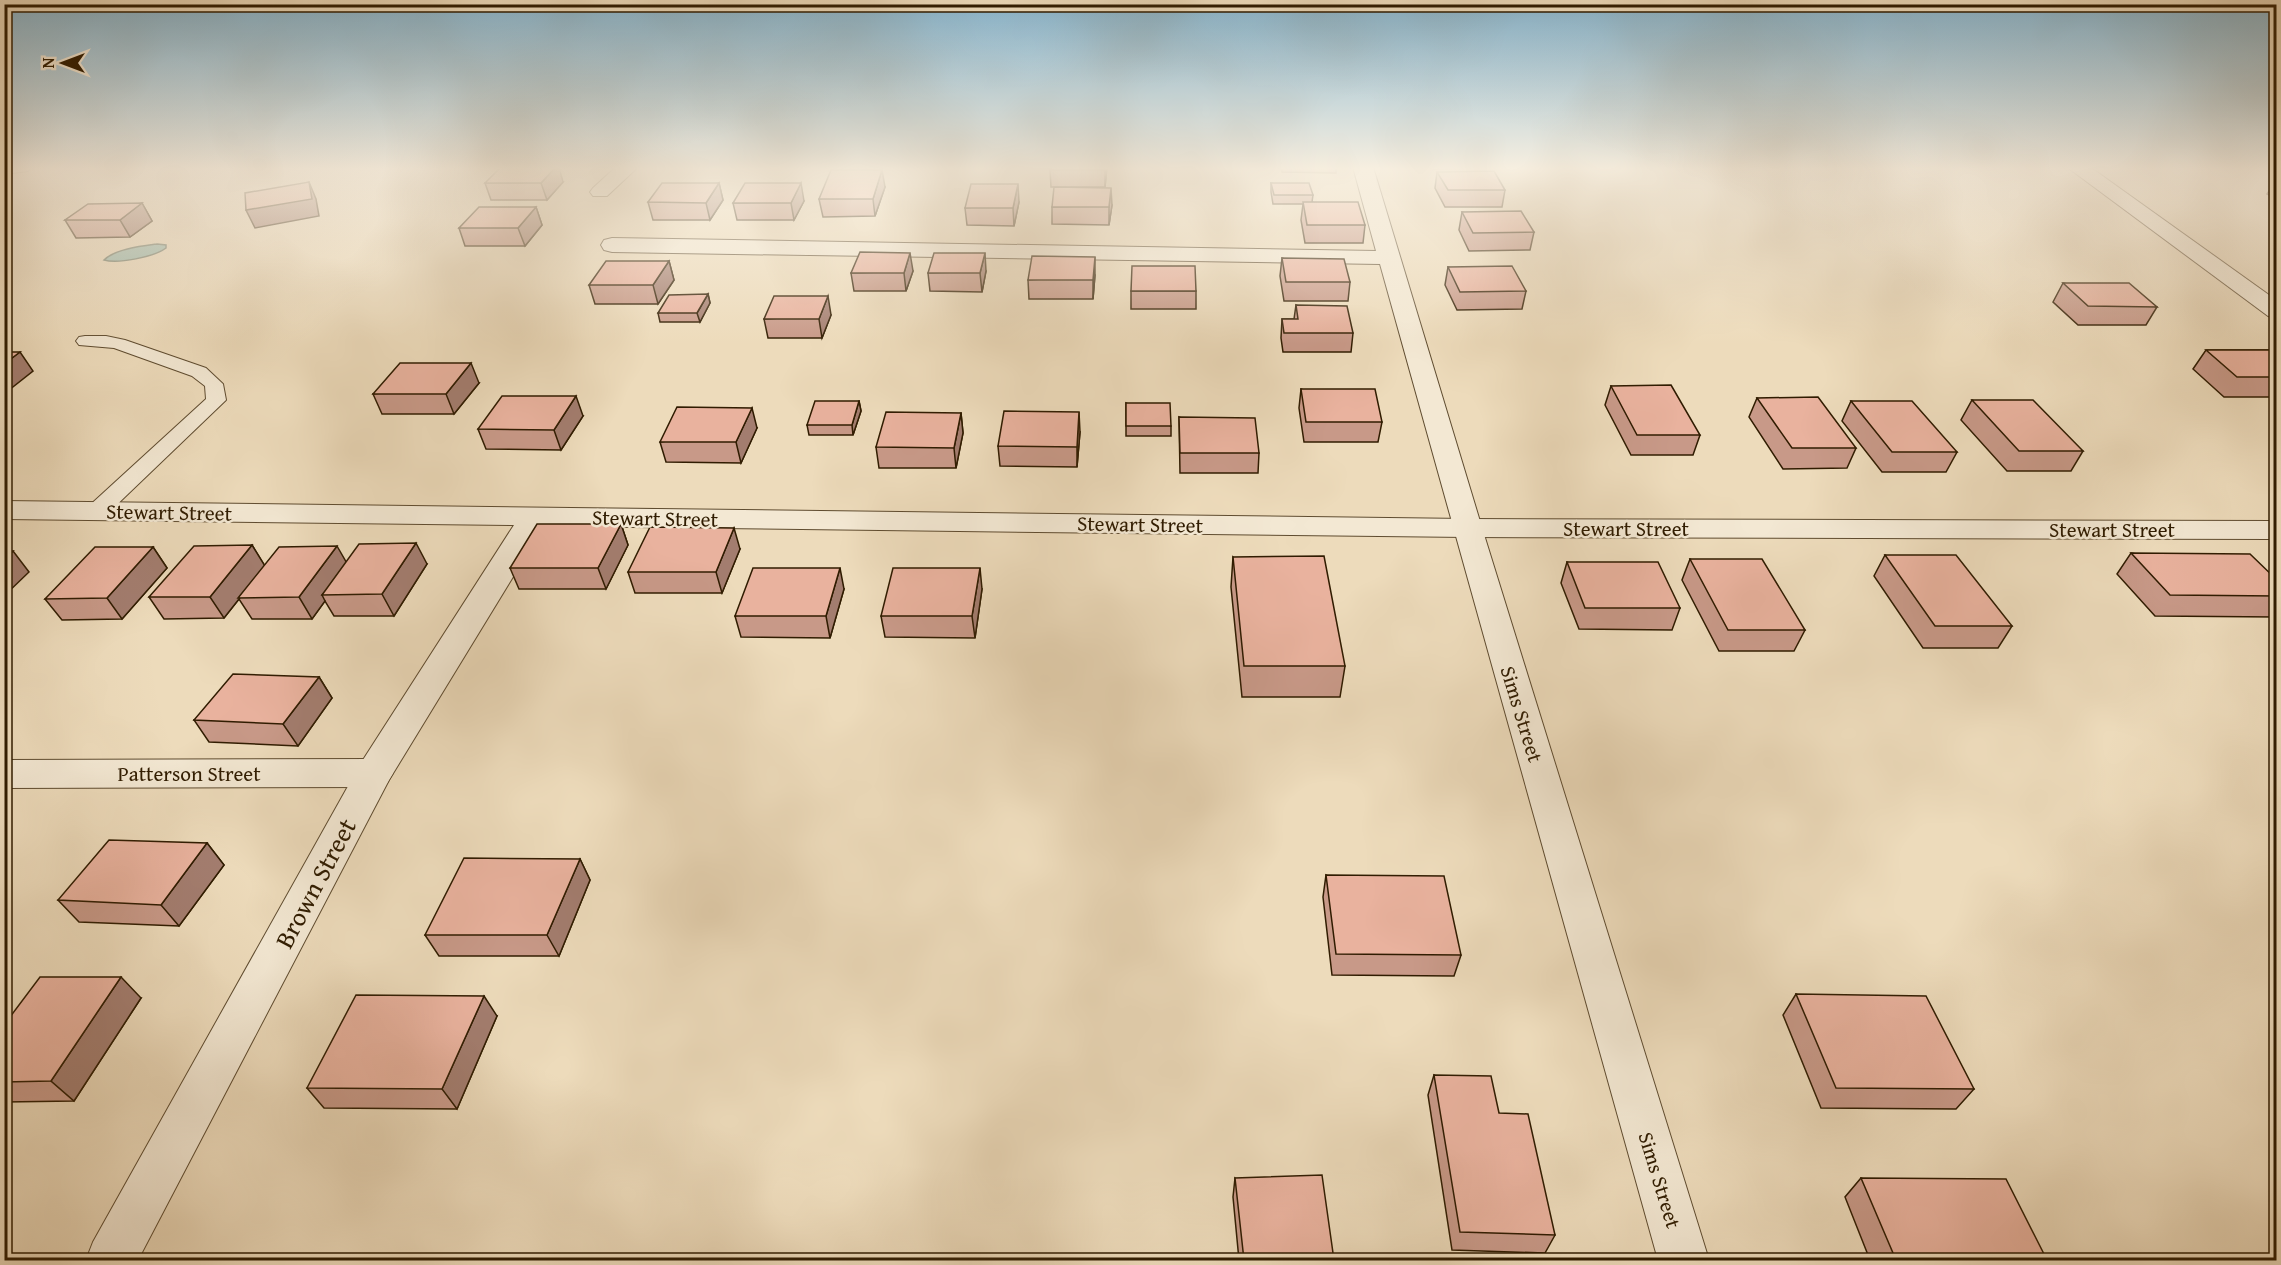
<svg xmlns="http://www.w3.org/2000/svg" width="2281" height="1265" font-family="'Gentium Book Plus',serif">
	<style>
		.water { fill: #99bbae; stroke: #6f7b69; stroke-width: 1.5 }
		.lines { fill: none; stroke-linecap: round; stroke-linejoin: round }
		.service-casing { stroke: #5f4c30; stroke-width: 2 }
		.minor-casing { stroke: #5f4c30; stroke-width: 2 }
		.tertiary-casing { stroke: #5f4c30; stroke-width: 2 }
		.service { fill: #f3e8d3; fill-rule: evenodd }
		.minor { fill: #f3e8d3; fill-rule: evenodd }
		.tertiary { fill: #f3e8d3; fill-rule: evenodd }
		.wall { fill: #c89988; stroke: #301c01; stroke-width: 1.5 }
		.shaded-wall { fill: #a37d6f; stroke: #301c01; stroke-width: 1.5 }
		.building { fill: #e9b29e; stroke: #301c01; stroke-width: 1.5 }
		.labels { text-anchor: middle; dominant-baseline: central; stroke-width: 5; stroke-linejoin: round; paint-order: stroke }
		.street-label { font-size: 21px; fill: #301c01; stroke: #f3e8d3 }
		.near-street-label { font-size: 26px; fill: #301c01; stroke: #f3e8d3 }
	</style>
	<rect width="100%" height="100%" fill="#eddbbb"/>
	<filter id="stains"><feTurbulence type="fractalNoise" baseFrequency=".00333" numOctaves="4"/><feColorMatrix values="0 0 0 0 .2 0 0 0 0 .09 0 0 0 0 .02 0 0 0 .5 -.17"/></filter>
	<radialGradient id="worn" r=".72"><stop offset=".6" stop-color="#630" stop-opacity="0"/><stop offset="1" stop-color="#630" stop-opacity=".3"/></radialGradient>
	<path class="water" d="M157,244l9,1v3c-12,9 -48,16 -62,12 11,-11 38,-14 53,-16z"/>
	<g class="lines">
		<defs>
			<g id="service">
				<polygon points="2262,167 2276,167 2276,175"/>
				<polygon points="85,336 106,336 125,340 206,368 223,384 226,400 105,516 97,517 89,516 86,511 89,506 206,399 205,386 192,376 114,348 79,345 76,341 79,337"/>
			</g>
			<g id="minor">
				<polygon points="4,167 31,167 28,171 4,174"/>
				<polygon points="616,167 638,167 607,196 593,196 590,192 593,188"/>
				<polygon points="1353,167 1373,167 1482,528 1709,1260 1658,1260 1380,264 612,252 604,250 601,245 604,240 612,238 1376,251"/>
				<polygon points="374,759 387,763 393,773 387,783 374,787 4,788 4,760"/>
			</g>
			<g id="tertiary">
				<polygon points="2067,167 2090,167 2276,300 2276,318 2268,316"/>
				<polygon points="4,501 1467,519 2276,521 2276,539 1467,537 544,526 389,780 138,1260 86,1260 93,1242 361,763 514,525 4,519"/>
			</g>
		</defs>
		<use href="#service" class="service-casing"/>
		<use href="#minor" class="minor-casing"/>
		<use href="#tertiary" class="tertiary-casing"/>
		<use href="#service" class="service"/>
		<use href="#minor" class="minor"/>
		<use href="#tertiary" class="tertiary"/>
	</g>
	<g class="wall">
		<polygon points="1107,167 1105,187 1051,187 1050,170"/>
		<polygon points="1281,167 1336,167 1336,173 1282,172"/>
		<polygon points="1431,167 1487,167 1486,168 1433,169"/>
		<polygon points="1437,172 1505,190 1502,207 1445,207 1435,188"/>
		<polygon points="2277,179 2277,199 2267,194"/>
		<polygon points="563,182 547,200 491,200 485,183"/>
		<polygon points="719,183 723,200 710,220 653,220 648,202"/>
		<polygon points="1271,183 1313,195 1312,202 1365,225 1363,243 1305,243 1301,220 1303,204 1273,204 1271,192"/>
		<polygon points="885,187 875,216 823,217 819,199"/>
		<polygon points="804,201 794,220 737,220 733,203"/>
		<polygon points="1019,202 1014,226 967,225 965,208"/>
		<polygon points="142,203 152,221 130,237 76,238 65,220"/>
		<polygon points="1112,205 1109,225 1052,224 1052,207"/>
		<polygon points="536,207 542,225 525,246 465,246 459,228"/>
		<polygon points="1462,212 1534,232 1530,250 1469,251 1459,230"/>
		<polygon points="1282,258 1350,282 1348,301 1284,301 1280,276"/>
		<polygon points="669,261 674,280 658,304 595,304 589,285"/>
		<polygon points="1448,267 1526,291 1522,309 1457,310 1445,285"/>
		<polygon points="913,271 906,291 854,291 851,273"/>
		<polygon points="986,271 982,292 930,291 928,273"/>
		<polygon points="1095,275 1093,299 1029,299 1028,280"/>
		<polygon points="2063,283 2157,307 2146,325 2078,325 2053,302"/>
		<rect x="1131" y="291" width="65" height="18"/>
		<polygon points="708,294 710,303 700,322 660,322 658,313"/>
		<polygon points="1296,305 1353,333 1351,352 1283,352 1281,338 1282,319 1294,319"/>
		<polygon points="831,315 822,338 768,338 764,319"/>
		<polygon points="2206,350 2277,350 2277,397 2224,397 2193,369"/>
		<polygon points="479,383 454,414 382,414 373,394"/>
		<polygon points="1611,386 1700,435 1693,455 1631,455 1605,405"/>
		<polygon points="1301,389 1382,422 1378,442 1304,442 1299,408"/>
		<polygon points="1757,398 1856,448 1847,468 1783,469 1749,417"/>
		<polygon points="1972,400 2083,451 2071,471 2007,471 1961,420"/>
		<polygon points="859,401 861,411 853,435 809,435 807,425"/>
		<polygon points="1851,401 1957,452 1946,472 1882,472 1842,421"/>
		<polygon points="1126,403 1171,426 1171,436 1126,436"/>
		<polygon points="961,413 963,433 956,468 879,468 876,447"/>
		<polygon points="583,416 561,450 486,449 478,429"/>
		<polygon points="1179,417 1259,453 1258,473 1180,473"/>
		<polygon points="757,428 741,463 666,462 660,442"/>
		<polygon points="1080,432 1077,467 1000,466 998,446"/>
		<polygon points="621,524 628,545 606,589 519,589 510,568"/>
		<polygon points="252,545 264,565 346,562 427,564 394,616 334,616 325,601 312,619 252,619 239,599 224,618 164,619 149,597"/>
		<polygon points="153,547 167,568 122,619 62,620 45,599"/>
		<polygon points="740,549 722,593 635,593 628,572"/>
		<polygon points="2131,553 2277,580 2277,616 2276,617 2155,616 2117,574"/>
		<polygon points="1885,555 2012,626 1998,648 1923,648 1874,576"/>
		<polygon points="1233,557 1345,666 1340,697 1242,697 1231,587"/>
		<polygon points="1690,559 1805,630 1794,651 1719,651 1682,580"/>
		<polygon points="1567,562 1680,608 1672,630 1579,629 1561,583"/>
		<polygon points="844,589 830,638 741,637 735,616"/>
		<polygon points="982,589 975,638 885,637 881,616"/>
		<polygon points="319,677 332,698 298,746 209,742 194,720"/>
		<polygon points="207,843 224,865 179,926 79,922 58,900"/>
		<polygon points="580,859 590,880 559,956 439,956 425,935"/>
		<polygon points="1326,875 1461,955 1454,976 1332,975 1323,897"/>
		<polygon points="1796,994 1974,1089 1956,1109 1821,1108 1783,1015"/>
		<polygon points="141,998 74,1101 4,1102 4,1025"/>
		<polygon points="497,1016 457,1109 324,1108 307,1088"/>
		<polygon points="1434,1075 1499,1113 1555,1235 1545,1253 1452,1250 1428,1095"/>
		<polygon points="1235,1178 1334,1260 1239,1260 1233,1197"/>
		<polygon points="1861,1178 2047,1260 1870,1260 1845,1197"/>
	</g>
	<g class="shaded-wall">
		<polygon points="556,167 559,167 563,182 547,200 541,183"/>
		<polygon points="1105,167 1107,167 1105,187"/>
		<polygon points="882,170 885,187 875,216 873,199"/>
		<polygon points="309,182 316,199 319,216 255,228 246,210"/>
		<polygon points="719,183 723,200 710,220 706,203"/>
		<polygon points="801,183 804,201 794,220 791,203"/>
		<polygon points="1018,184 1019,202 1014,226 1013,208"/>
		<polygon points="1111,188 1112,205 1109,225 1109,207"/>
		<polygon points="142,203 152,221 130,237 120,220"/>
		<polygon points="536,207 542,225 525,246 518,228"/>
		<polygon points="910,253 913,271 906,291 904,273"/>
		<polygon points="985,253 986,271 982,292 980,273"/>
		<polygon points="1095,257 1095,275 1093,299 1093,280"/>
		<polygon points="669,261 674,280 658,304 653,285"/>
		<polygon points="708,294 710,303 700,322 697,313"/>
		<polygon points="828,296 831,315 822,338 819,319"/>
		<polygon points="20,352 33,371 4,394 4,364"/>
		<polygon points="471,363 479,383 454,414 446,394"/>
		<polygon points="576,396 583,416 561,450 554,430"/>
		<polygon points="859,401 861,411 853,435 852,425"/>
		<polygon points="752,408 757,428 741,463 736,442"/>
		<polygon points="1079,412 1080,432 1077,467 1077,447"/>
		<polygon points="961,413 963,433 956,468 954,448"/>
		<polygon points="621,524 628,545 606,589 598,568"/>
		<polygon points="734,528 740,549 722,593 716,572"/>
		<polygon points="416,543 427,564 394,616 382,594"/>
		<polygon points="252,545 265,566 224,618 210,597"/>
		<polygon points="337,546 349,567 322,595 325,601 312,619 299,597"/>
		<polygon points="153,547 167,568 122,619 107,598"/>
		<polygon points="13,551 29,572 4,596 4,559"/>
		<polygon points="840,568 844,589 830,638 826,616"/>
		<polygon points="980,568 982,589 975,638 972,616"/>
		<polygon points="319,677 332,698 298,746 283,724"/>
		<polygon points="207,843 224,865 179,926 161,905"/>
		<polygon points="580,859 590,880 559,956 547,935"/>
		<polygon points="121,977 141,998 74,1101 51,1081"/>
		<polygon points="484,996 497,1016 457,1109 442,1089"/>
	</g>
	<g class="building">
		<polygon points="501,167 556,167 541,183 485,183"/>
		<polygon points="1051,167 1105,167 1105,170 1050,170"/>
		<polygon points="831,170 882,170 873,199 819,199"/>
		<polygon points="1494,171 1505,190 1448,190 1437,172"/>
		<polygon points="309,182 312,199 246,210 245,193"/>
		<polygon points="662,183 719,183 706,203 648,202"/>
		<polygon points="745,183 801,183 791,203 733,203"/>
		<polygon points="1271,183 1309,183 1313,195 1274,195"/>
		<polygon points="971,184 1018,184 1013,208 965,208"/>
		<polygon points="1054,187 1111,188 1109,207 1052,207"/>
		<polygon points="1303,202 1358,202 1365,225 1307,225"/>
		<polygon points="142,203 120,220 65,220 88,204"/>
		<polygon points="479,207 536,207 518,228 459,228"/>
		<polygon points="1521,211 1534,232 1473,233 1462,212"/>
		<polygon points="860,252 910,253 904,273 851,273"/>
		<polygon points="934,253 985,253 980,273 928,273"/>
		<polygon points="1032,256 1095,257 1093,280 1028,280"/>
		<polygon points="1282,258 1344,259 1350,282 1286,282"/>
		<polygon points="606,261 669,261 653,285 589,285"/>
		<polygon points="1132,266 1195,266 1196,291 1131,291"/>
		<polygon points="1512,266 1526,291 1460,292 1448,267"/>
		<polygon points="2063,283 2129,283 2157,307 2088,306"/>
		<polygon points="708,294 697,313 658,313 669,295"/>
		<polygon points="774,296 828,296 819,319 764,319"/>
		<polygon points="1296,305 1347,306 1353,333 1284,333 1282,319 1298,319"/>
		<polygon points="2206,350 2277,350 2277,377 2237,377"/>
		<polygon points="4,352 20,352 4,364"/>
		<polygon points="400,363 471,363 446,394 373,394"/>
		<polygon points="1671,385 1700,435 1637,435 1611,386"/>
		<polygon points="1301,389 1375,389 1382,422 1306,422"/>
		<polygon points="502,396 576,396 554,430 478,429"/>
		<polygon points="1818,397 1856,448 1792,448 1757,398"/>
		<polygon points="1972,400 2033,400 2083,451 2019,451"/>
		<polygon points="815,401 859,401 852,425 807,425"/>
		<polygon points="1851,401 1912,401 1957,452 1892,452"/>
		<polygon points="1126,403 1170,403 1171,426 1126,426"/>
		<polygon points="677,407 752,408 736,442 660,442"/>
		<polygon points="1004,411 1079,412 1077,447 998,446"/>
		<polygon points="886,412 961,413 954,448 876,447"/>
		<polygon points="1179,417 1255,418 1259,453 1180,453"/>
		<polygon points="537,524 621,524 598,568 510,568"/>
		<polygon points="650,527 734,528 716,572 628,572"/>
		<polygon points="416,543 382,594 322,595 359,544"/>
		<polygon points="252,545 210,597 149,597 194,546"/>
		<polygon points="337,546 299,597 238,598 279,547"/>
		<polygon points="95,547 153,547 107,598 45,599"/>
		<polygon points="4,551 13,551 4,559"/>
		<polygon points="2131,553 2250,554 2277,580 2277,596 2170,595"/>
		<polygon points="1885,555 1956,555 2012,626 1935,626"/>
		<polygon points="1324,556 1345,666 1244,666 1233,557"/>
		<polygon points="1690,559 1762,559 1805,630 1728,630"/>
		<polygon points="1567,562 1658,562 1680,608 1585,608"/>
		<polygon points="753,568 840,568 826,616 735,616"/>
		<polygon points="893,568 980,568 972,616 881,616"/>
		<polygon points="233,674 319,677 283,724 194,720"/>
		<polygon points="109,840 207,843 161,905 58,900"/>
		<polygon points="464,858 580,859 547,935 425,935"/>
		<polygon points="1326,875 1444,876 1461,955 1336,954"/>
		<polygon points="40,977 121,977 51,1081 4,1082 4,1025"/>
		<polygon points="1796,994 1926,996 1974,1089 1836,1088"/>
		<polygon points="356,995 484,996 442,1089 307,1088"/>
		<polygon points="1434,1075 1491,1076 1499,1113 1528,1114 1555,1235 1460,1232"/>
		<polygon points="1322,1175 1334,1260 1244,1260 1235,1178"/>
		<polygon points="1861,1178 2006,1179 2047,1260 1896,1260"/>
	</g>
	<linearGradient id="sky" x2="0" y2="1"><stop stop-color="#88b7d1"/><stop offset="0.49" stop-color="#f7efe0"/><stop offset="1" stop-color="#f7efe0" stop-opacity="0"/></linearGradient>
	<rect width="2281" height="344" fill="url(#sky)"/>
	<g class="labels">
		<g class="street-label">
			<text transform="translate(169 512) rotate(1)">Stewart Street</text>
			<text transform="translate(655 518) rotate(1)">Stewart Street</text>
			<text transform="translate(1140 524) rotate(1)">Stewart Street</text>
			<text x="1626" y="528">Stewart Street</text>
			<text x="2112" y="529">Stewart Street</text>
			<text transform="translate(1522 714) rotate(73)">Sims Street</text>
			<text x="189" y="773">Patterson Street</text>
			<text transform="translate(1660 1180) rotate(73)">Sims Street</text>
		</g>
		<g class="near-street-label">
			<text transform="translate(315 883) rotate(-62)">Brown Street</text>
		</g>
	</g>
	<rect width="2281" height="1265" fill="none" stroke="#eddbbb" stroke-width="24"/>
	<rect x="6" y="6" width="2269" height="1253" fill="none" stroke="#301c01" stroke-width="3"/>
	<rect x="12" y="12" width="2257" height="1241" fill="none" stroke="#301c01" stroke-width="1.5"/>
	<g transform="translate(63 63) rotate(270)" stroke="#f3e8d3" stroke-width="4.5" paint-order="stroke">
	<path d="M0-4.5L10 22L0 15L-10 22Z" fill="#301c01"/>
	<text y="-9" font-size="16" font-weight="bold" text-anchor="middle" fill="#301c01">N</text>
	</g>
	<rect width="100%" height="100%" filter="url(#stains)"/>
	<rect width="100%" height="100%" fill="url(#worn)"/>
</svg>
